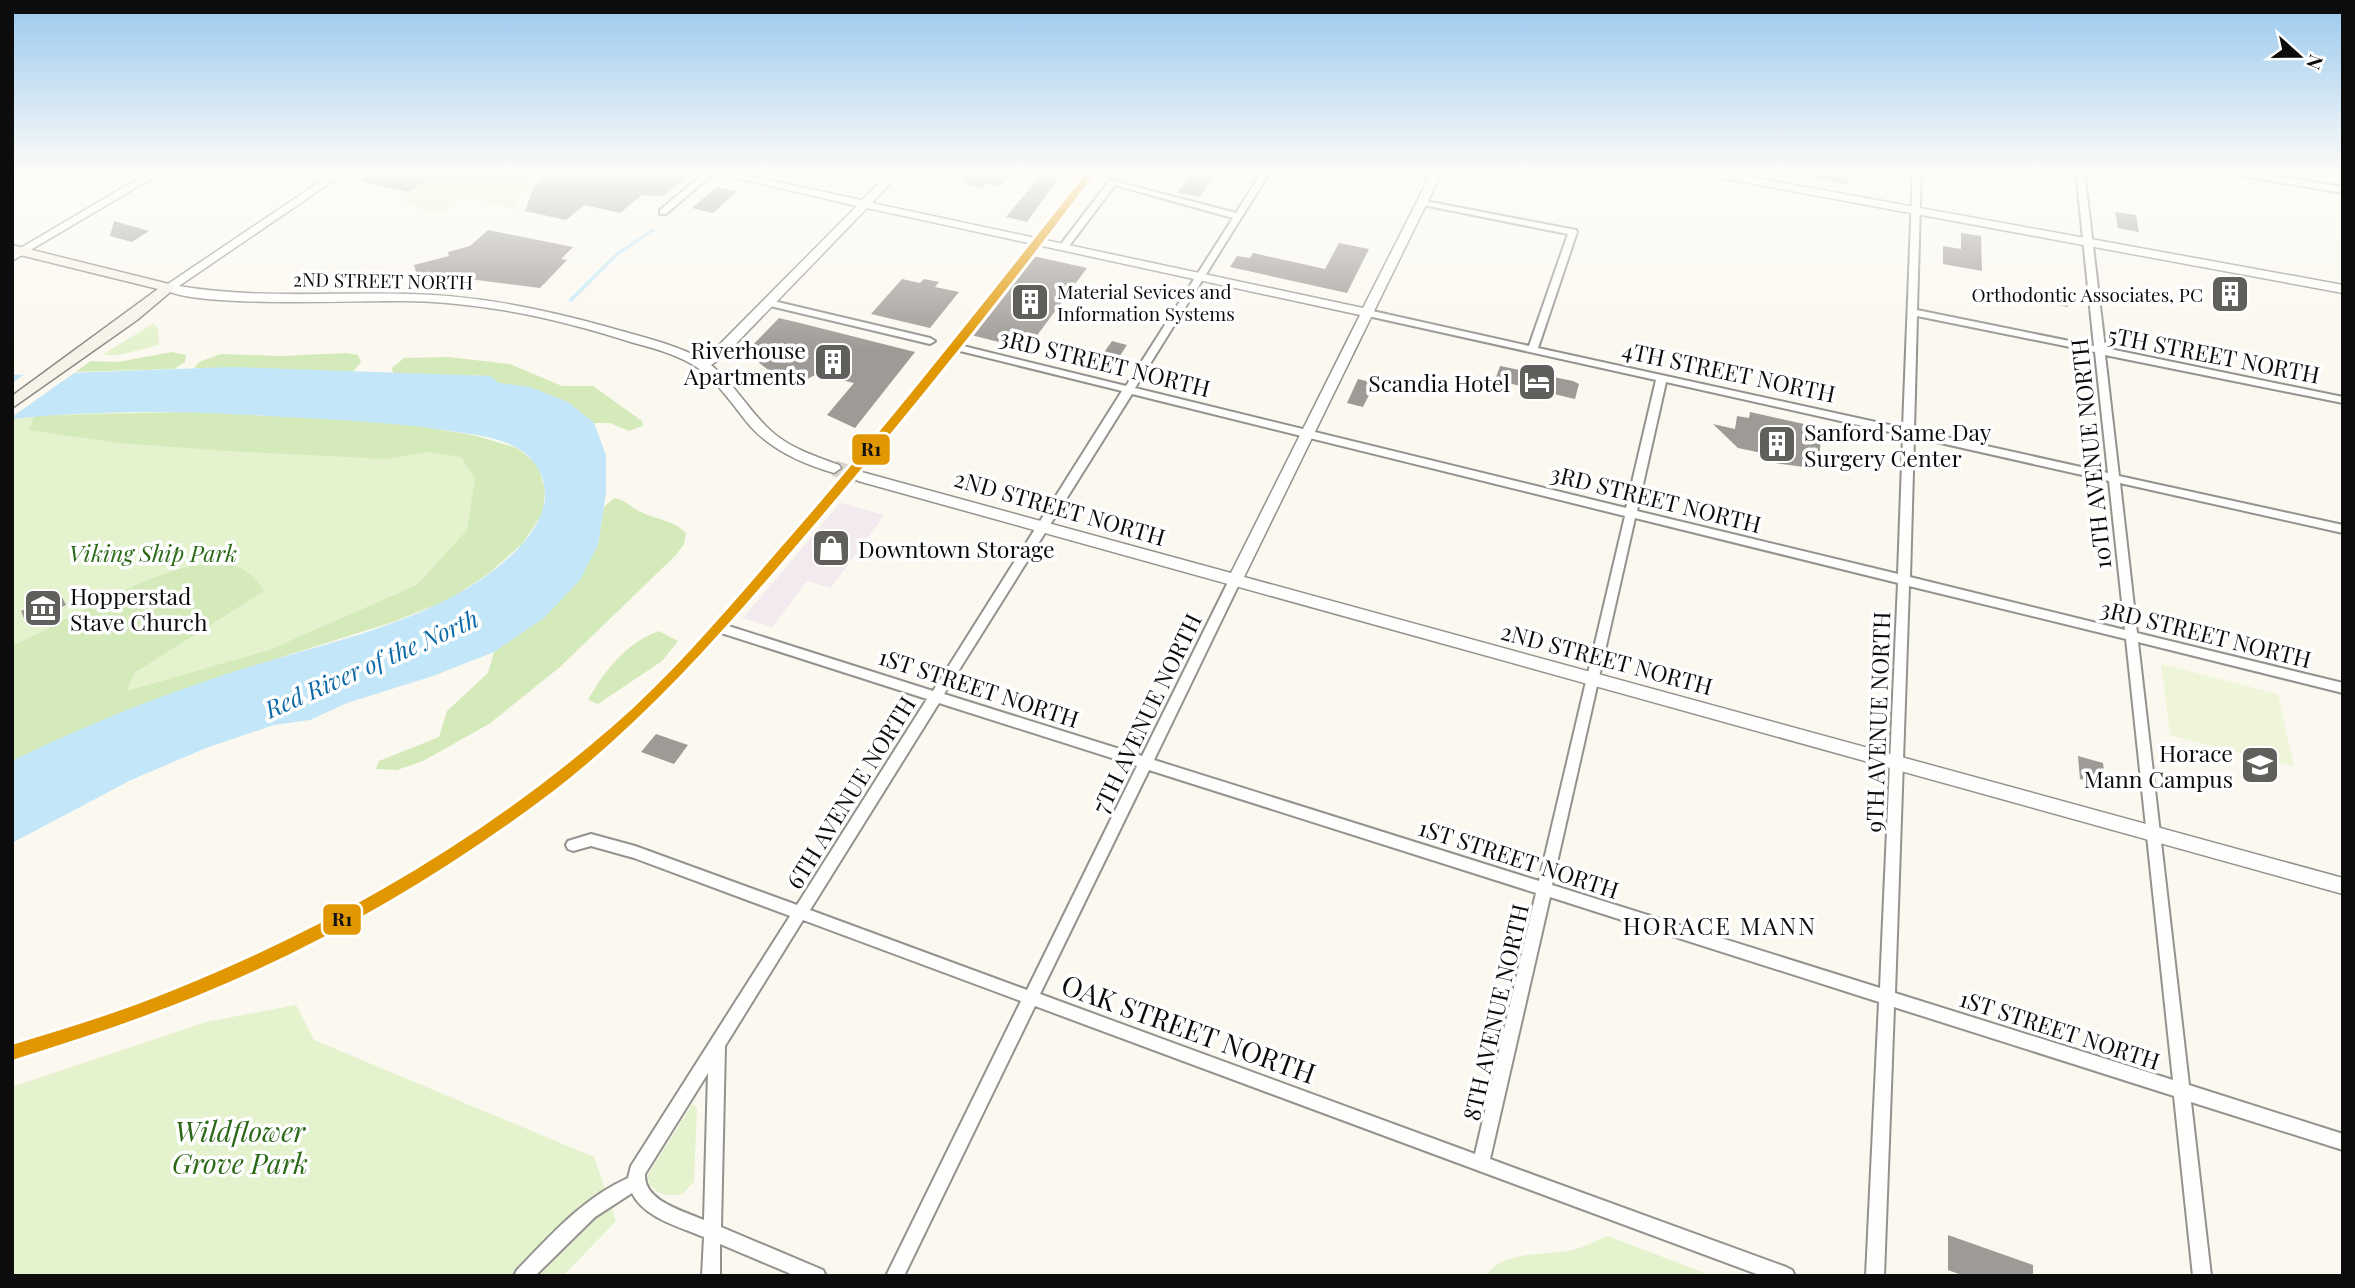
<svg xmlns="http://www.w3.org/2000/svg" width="2355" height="1288" font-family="'Playfair Display',serif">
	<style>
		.industrial { fill: #f2eaee }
		.green { fill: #e4f2ce }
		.forest { fill: #d5eabb }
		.pitch { fill: #eff5d8 }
		.water { fill: #c3e7f8 }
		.pier { fill: #fbf8f0 }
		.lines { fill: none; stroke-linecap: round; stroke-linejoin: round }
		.stream { stroke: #c3e7f8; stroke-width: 3.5 }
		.building { fill: #9e9a96 }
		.tertiary-tunnel { stroke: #d7d5ce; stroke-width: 16; stroke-dasharray: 16 8; stroke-linecap: butt }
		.minor-casing { stroke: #94928f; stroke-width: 4 }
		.tertiary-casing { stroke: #94928f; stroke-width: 3 }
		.secondary-casing { stroke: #8a8985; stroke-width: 3 }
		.minor { fill: #fefefd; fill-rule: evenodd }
		.tertiary { fill: #fefefd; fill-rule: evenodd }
		.secondary { fill: #f5f3e8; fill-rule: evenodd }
		.rail-1-casing { stroke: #fff; stroke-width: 6 }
		.rail-1 { fill: #e09701; fill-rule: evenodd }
		.labels { text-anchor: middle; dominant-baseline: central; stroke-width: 7; stroke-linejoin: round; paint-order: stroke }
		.far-street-label { font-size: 19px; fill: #0c0c0c; stroke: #fff }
		.far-poi-label { font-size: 19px; fill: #0c0c0c; stroke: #fff; text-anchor: start }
		.poi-label { font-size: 23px; fill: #0c0c0c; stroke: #fff; text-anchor: end }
		.street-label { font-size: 23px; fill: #0c0c0c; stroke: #fff }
		.park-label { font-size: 23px; font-style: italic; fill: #2b6917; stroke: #fff }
		.water-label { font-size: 24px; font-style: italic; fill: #0b69a8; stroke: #fff }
		.neighbourhood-label { font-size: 24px; letter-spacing: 2px; fill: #0c0c0c; stroke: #fff }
		.near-street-label { font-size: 28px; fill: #0c0c0c; stroke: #fff }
		.near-park-label { font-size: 28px; font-style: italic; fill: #2b6917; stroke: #fff }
		.line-badge { stroke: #fff; stroke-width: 2.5 }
		.pale-badge-label { font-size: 19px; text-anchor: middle; font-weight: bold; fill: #111 }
	</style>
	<rect width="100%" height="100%" fill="#fbf8f0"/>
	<polygon class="industrial" points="840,503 884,515 831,588 807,581 772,627 743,618"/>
	<g class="green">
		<path d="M440,170h102l-20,25 -6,14 -53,-12c-5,4 -12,11 -18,13 -11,4 -36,-3 -43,-11z"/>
		<polygon points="154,323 155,327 158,327 159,345 119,355 102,355"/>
		<polygon points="195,412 401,423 477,436 522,544 12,761 12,419 64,413"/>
		<polygon points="296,1005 314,1040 594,1157 616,1221 563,1276 12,1276 12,1087 206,1022"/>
		<path d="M693,1103l4,5 -3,74 -12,12c-15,4 -32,-1 -35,-18z"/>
		<path d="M1608,1236l104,40h-226c17,-28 63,-19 90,-27 11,-3 21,-9 32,-13z"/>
	</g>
	<g class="forest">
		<polygon points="172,352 186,355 185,362 174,369 75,372 91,361 118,362"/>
		<polygon points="347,353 358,355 361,362 353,372 194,368 199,362 221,354 280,356"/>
		<polygon points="448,357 510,364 562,386 593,386 642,421 643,426 629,431 610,423 594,423 568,402 530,387 499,383 490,376 393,373 392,368 404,358"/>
		<path d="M195,412l206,11 76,13 40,12 21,17 7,25 -2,23 -21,31 -34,30 -40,26 -55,22 -172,54 -209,85v-115c55,-24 157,-90 215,-82 17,2 29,14 37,27l-130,82 -7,18 142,-41 148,-65 50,-55 8,-52 -14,-21 -32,-5 -43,7 -158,-8 -109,-8 -90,-13 5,-14z"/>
		<path d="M614,498c12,2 15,8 25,13 16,9 34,8 47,22l-2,11 -9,12 -115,111 -71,57 -66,37 -26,9 -21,-1 3,-8 60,-24 8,-26 41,-38 6,-21 50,-34 54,-73 6,-38z"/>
		<path d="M659,631l19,10 -16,20 -64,43 -10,-4c16,-29 39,-58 71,-69z"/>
	</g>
	<polygon class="pitch" points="2161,664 2278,694 2294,767 2170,735"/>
	<path class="water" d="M232,367l258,9 9,7 31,4 38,15 26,21 12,32v38l-8,52 -18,35 -36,38 -50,34 -61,24 -86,27 -37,17 -36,5 -68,23 -75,32 -119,63v-82c67,-33 138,-62 209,-85 88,-30 188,-46 265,-100 25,-18 56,-46 59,-78 1,-21 -9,-38 -26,-49 -21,-13 -52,-15 -75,-19 -53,-8 -106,-10 -159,-13 -91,-6 -182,-8 -273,2v-44z"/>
	<polygon class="pier" points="80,368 77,371 12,417 12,383 29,371"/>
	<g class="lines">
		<polyline class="stream" points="571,300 616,255 653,230"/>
	</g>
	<g class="building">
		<polygon points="374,170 440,170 409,192 359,181"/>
		<polygon points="553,170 652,170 686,178 664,196 642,195 620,213 585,205 566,220 525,211 534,186"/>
		<polygon points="949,170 1014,170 1000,186 986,183 982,188 965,184 969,180 949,175"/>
		<polygon points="1045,170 1064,170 1027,222 1006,217"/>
		<polygon points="1193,170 1219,170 1200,197 1177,193"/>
		<polygon points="1808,170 1850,170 1847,185 1807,176"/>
		<polygon points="717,187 737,191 713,213 692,208"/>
		<polygon points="2115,212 2136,215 2139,232 2118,228"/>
		<polygon points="114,221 149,231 132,242 110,236"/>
		<polygon points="488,230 573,247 561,259 567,260 540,288 446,276 419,283 414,265 449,256 448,252 470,246"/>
		<polygon points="1961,233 1981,236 1982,271 1943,264 1943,246 1961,249"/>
		<polygon points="1339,243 1369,249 1347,293 1230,267 1237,256 1250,258 1253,253 1325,269"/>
		<polygon points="1033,256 1087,268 1027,349 971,335"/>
		<polygon points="902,279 920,283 924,279 939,282 935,287 959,292 930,328 871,314"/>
		<polygon points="2042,289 2067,294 2068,307 2043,302"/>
		<polygon points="779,318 800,323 915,352 855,428 827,415 854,383 817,374 790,388 746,352"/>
		<polygon points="1112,341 1127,345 1112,368 1096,364"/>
		<polygon points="1500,366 1573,381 1579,384 1575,399 1495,380"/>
		<polygon points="1358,379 1375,383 1363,407 1347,403"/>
		<polygon points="1750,412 1822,428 1818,469 1775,463 1776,456 1738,448 1713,424 1735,429 1737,416 1749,418"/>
		<polygon points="60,593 66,605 26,623 21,611"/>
		<polygon points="656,734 688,745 674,764 641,752"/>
		<polygon points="2078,756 2103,763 2106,786 2080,779"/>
		<polygon points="1948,1235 2033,1265 2033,1276 1964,1276 1948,1270"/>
	</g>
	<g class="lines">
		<polyline class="tertiary-tunnel" points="834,468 858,476"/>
		<defs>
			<g id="minor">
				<polygon points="708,170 717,170 666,214 660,214 660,210"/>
				<path d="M1263,170h8l-136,218 491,120 30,-128 -288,-64 -5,-3 5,-3 161,36 39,-112 -145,-29 -3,-1v-4l156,30 1,2 -39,116 365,80 10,-258h8l-4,140 177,36 -18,-176h8l21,178 238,49v6l-238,-48 14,121 224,49v8l-223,-50 17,150 206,50v10l-205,-51 51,443 154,49v16l-152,-48 20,174h-18l-19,-180 -280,-89 -10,269h-18l13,-274 -329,-105 -60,262 296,108 6,3 3,6h-33l-727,-270 -131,270h-18l135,-275 -218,-81 -78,126 -4,181 102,43 3,6h-30l-76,-32v32h-18l2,-39c-24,-10 -60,-19 -72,-44l-37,24 -60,59h-21l3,-6c34,-35 66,-72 111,-92l3,-12 159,-250 -156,-58 -43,-12 -18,5 -5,-2 -2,-4 2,-4 23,-7 44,12 162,59 130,-206 -209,-67 -2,-3 2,-3 4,-2 211,67 189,-300 -166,-41 -2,-2 5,-3 167,41 107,-168 -118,-33 -46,61 -3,1 -5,-3 49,-64 126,33zM1917,316l178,36 13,121 -194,-43zM1666,382l237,53 -5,139 -261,-63zM1132,394l493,122 -86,365 -385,-121 87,-180 -2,-3h-8l-2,3 -87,176 -198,-62zM1914,437l195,44 16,149 -215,-53zM1635,518l263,65 -18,405 -328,-103zM1909,586l217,53 47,441 -278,-87zM939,703l198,63 -110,224 -217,-80zM1149,770l387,123 -61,261 -435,-160zM708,1073l-4,147c-20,-9 -61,-19 -59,-46z"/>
				<polygon points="2222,170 2241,170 2343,187 2343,193 2226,173"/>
				<polygon points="769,300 930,338 935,341 930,344 766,305 766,301"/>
			</g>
			<g id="tertiary">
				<polygon points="153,170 166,170 12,261 12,253"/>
				<path d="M337,170h12l-170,116c76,13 152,6 228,8 70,1 137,15 204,34 31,9 63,16 91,31l12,-9 143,-144 -156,-36h20l141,30 30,-30h11l-31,33 491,105 70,-138h10l-199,407 1099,301v16l-1485,-413 -7,-5 7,-5 373,102 129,-258 -493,-107 -143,148 -13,9c23,18 37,45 59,65 19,18 45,26 69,35l2,3 -7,5c-31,-9 -61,-22 -83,-46 -17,-20 -31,-43 -53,-59 -19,-13 -42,-19 -64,-25 -47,-15 -95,-28 -145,-35 -28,-4 -56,-7 -84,-7 -43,-1 -216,8 -243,-13z"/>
				<polygon points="1689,170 1712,170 2343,285 2343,293 1694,173"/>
			</g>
			<polygon id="secondary" points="12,245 173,285 175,288 137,320 12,408 12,396 158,289 12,253"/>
		</defs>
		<use href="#minor" class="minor-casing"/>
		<use href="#tertiary" class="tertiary-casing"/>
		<use href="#secondary" class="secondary-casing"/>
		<use href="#minor" class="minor"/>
		<use href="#tertiary" class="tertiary"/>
		<use href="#secondary" class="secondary"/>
		<defs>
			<path id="rail-1" d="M1089,170h8c-96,129 -197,255 -302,377 -75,88 -151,174 -243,245 -115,87 -242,160 -376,212 -54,21 -109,39 -164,56v-15c55,-17 109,-33 162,-55 159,-64 308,-150 438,-263 61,-53 113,-115 166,-176 108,-123 209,-252 311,-381z"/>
		</defs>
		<use href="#rail-1" class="rail-1-casing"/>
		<use href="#rail-1" class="rail-1"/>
	</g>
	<linearGradient id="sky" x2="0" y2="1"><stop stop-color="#99c8ee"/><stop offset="0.49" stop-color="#fdfcf8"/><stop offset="1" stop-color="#fdfcf8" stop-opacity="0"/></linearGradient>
	<rect width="2355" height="350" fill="url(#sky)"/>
	<defs>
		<symbol id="building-square" viewBox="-11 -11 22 22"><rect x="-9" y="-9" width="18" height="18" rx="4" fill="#605f5c" stroke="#fff"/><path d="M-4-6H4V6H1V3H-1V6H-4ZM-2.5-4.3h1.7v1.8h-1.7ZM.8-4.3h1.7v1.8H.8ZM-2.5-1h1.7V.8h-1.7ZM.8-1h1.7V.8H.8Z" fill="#fff"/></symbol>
		<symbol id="hotel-square" viewBox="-11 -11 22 22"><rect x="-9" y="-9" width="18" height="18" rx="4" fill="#605f5c" stroke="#fff"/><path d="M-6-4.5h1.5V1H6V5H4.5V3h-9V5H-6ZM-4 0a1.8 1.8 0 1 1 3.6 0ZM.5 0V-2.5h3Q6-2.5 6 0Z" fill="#fff"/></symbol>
		<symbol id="shop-square" viewBox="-11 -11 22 22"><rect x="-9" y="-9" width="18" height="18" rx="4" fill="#605f5c" stroke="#fff"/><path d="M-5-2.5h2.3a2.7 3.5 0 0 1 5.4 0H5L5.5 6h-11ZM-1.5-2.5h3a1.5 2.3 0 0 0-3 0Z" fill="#fff"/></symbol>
		<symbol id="museum-square" viewBox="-11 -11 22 22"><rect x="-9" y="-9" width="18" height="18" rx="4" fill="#605f5c" stroke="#fff"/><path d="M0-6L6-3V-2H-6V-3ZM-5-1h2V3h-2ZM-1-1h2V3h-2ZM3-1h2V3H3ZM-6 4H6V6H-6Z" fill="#fff"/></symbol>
		<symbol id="school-square" viewBox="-11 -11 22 22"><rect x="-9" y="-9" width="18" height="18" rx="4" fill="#605f5c" stroke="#fff"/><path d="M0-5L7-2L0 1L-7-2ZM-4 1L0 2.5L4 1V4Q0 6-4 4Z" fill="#fff"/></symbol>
	</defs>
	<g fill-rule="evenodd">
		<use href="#building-square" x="2208" y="272" width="44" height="44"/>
		<use href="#building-square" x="1008" y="280" width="44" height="44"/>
		<use href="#building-square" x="811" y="340" width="44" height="44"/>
		<use href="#hotel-square" x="1515" y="360" width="44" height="44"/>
		<use href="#building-square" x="1755" y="422" width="44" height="44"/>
		<use href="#shop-square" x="809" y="526" width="44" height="44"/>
		<use href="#museum-square" x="21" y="586" width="44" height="44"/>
		<use href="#school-square" x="2238" y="743" width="44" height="44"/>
	</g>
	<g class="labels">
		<g class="far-street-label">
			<text transform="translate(383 280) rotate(1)">2ND STREET NORTH</text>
		</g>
		<g class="far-poi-label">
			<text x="1057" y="291">Material Sevices and<tspan x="1057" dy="22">Information Systems</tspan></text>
			<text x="2203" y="294" text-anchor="end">Orthodontic Associates, PC</text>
		</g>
		<g class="poi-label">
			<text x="806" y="349">Riverhouse<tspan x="806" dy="26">Apartments</tspan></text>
			<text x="1510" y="382">Scandia Hotel</text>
			<text x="1804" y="431" text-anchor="start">Sanford Same Day<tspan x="1804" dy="26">Surgery Center</tspan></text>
			<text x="858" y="548" text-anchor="start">Downtown Storage</text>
			<text x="70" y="595" text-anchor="start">Hopperstad<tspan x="70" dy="26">Stave Church</tspan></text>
			<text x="2233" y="752">Horace<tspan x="2233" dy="26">Mann Campus</tspan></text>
		</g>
		<g class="street-label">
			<text transform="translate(2214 354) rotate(11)">5TH STREET NORTH</text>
			<text transform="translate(1105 362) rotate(14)">3RD STREET NORTH</text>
			<text transform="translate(1729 371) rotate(12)">4TH STREET NORTH</text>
			<text transform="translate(2090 454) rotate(-96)">10TH AVENUE NORTH</text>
			<text transform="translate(1656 498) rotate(14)">3RD STREET NORTH</text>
			<text transform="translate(1060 507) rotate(16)">2ND STREET NORTH</text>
			<text transform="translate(2206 633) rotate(14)">3RD STREET NORTH</text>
			<text transform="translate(1607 658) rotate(15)">2ND STREET NORTH</text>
			<text transform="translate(979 687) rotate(18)">1ST STREET NORTH</text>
			<text transform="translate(1146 713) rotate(-64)">7TH AVENUE NORTH</text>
			<text transform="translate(1877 722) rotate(-88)">9TH AVENUE NORTH</text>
			<text transform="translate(850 792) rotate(-58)">6TH AVENUE NORTH</text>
			<text transform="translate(1519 858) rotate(18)">1ST STREET NORTH</text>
			<text transform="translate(1495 1012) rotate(-77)">8TH AVENUE NORTH</text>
			<text transform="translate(2060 1029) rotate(18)">1ST STREET NORTH</text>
		</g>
		<g class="park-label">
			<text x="153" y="552">Viking Ship Park</text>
		</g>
		<g class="water-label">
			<text transform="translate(371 663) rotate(-24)">Red River of the North</text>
		</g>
		<g class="neighbourhood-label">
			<text x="1720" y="925">HORACE MANN</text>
		</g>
		<g class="near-street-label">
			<text transform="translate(1189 1028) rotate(20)">OAK STREET NORTH</text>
		</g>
		<g class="near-park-label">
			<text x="240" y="1130">Wildflower<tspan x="240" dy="32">Grove Park</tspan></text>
		</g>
	</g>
	<g class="line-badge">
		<rect x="851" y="433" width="40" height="33" rx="7" fill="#e09701"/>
		<rect x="322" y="903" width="40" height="33" rx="7" fill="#e09701"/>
	</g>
	<g class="pale-badge-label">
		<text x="871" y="456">R1</text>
		<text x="342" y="926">R1</text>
	</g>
	<rect width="2355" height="1288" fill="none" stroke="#0c0c0c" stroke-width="28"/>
	<g transform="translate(2299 56) rotate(111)" stroke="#ffffff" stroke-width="5" paint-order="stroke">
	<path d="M0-5L12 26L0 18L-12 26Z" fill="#0c0c0c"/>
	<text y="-10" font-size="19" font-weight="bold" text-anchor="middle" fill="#0c0c0c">N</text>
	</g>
</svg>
